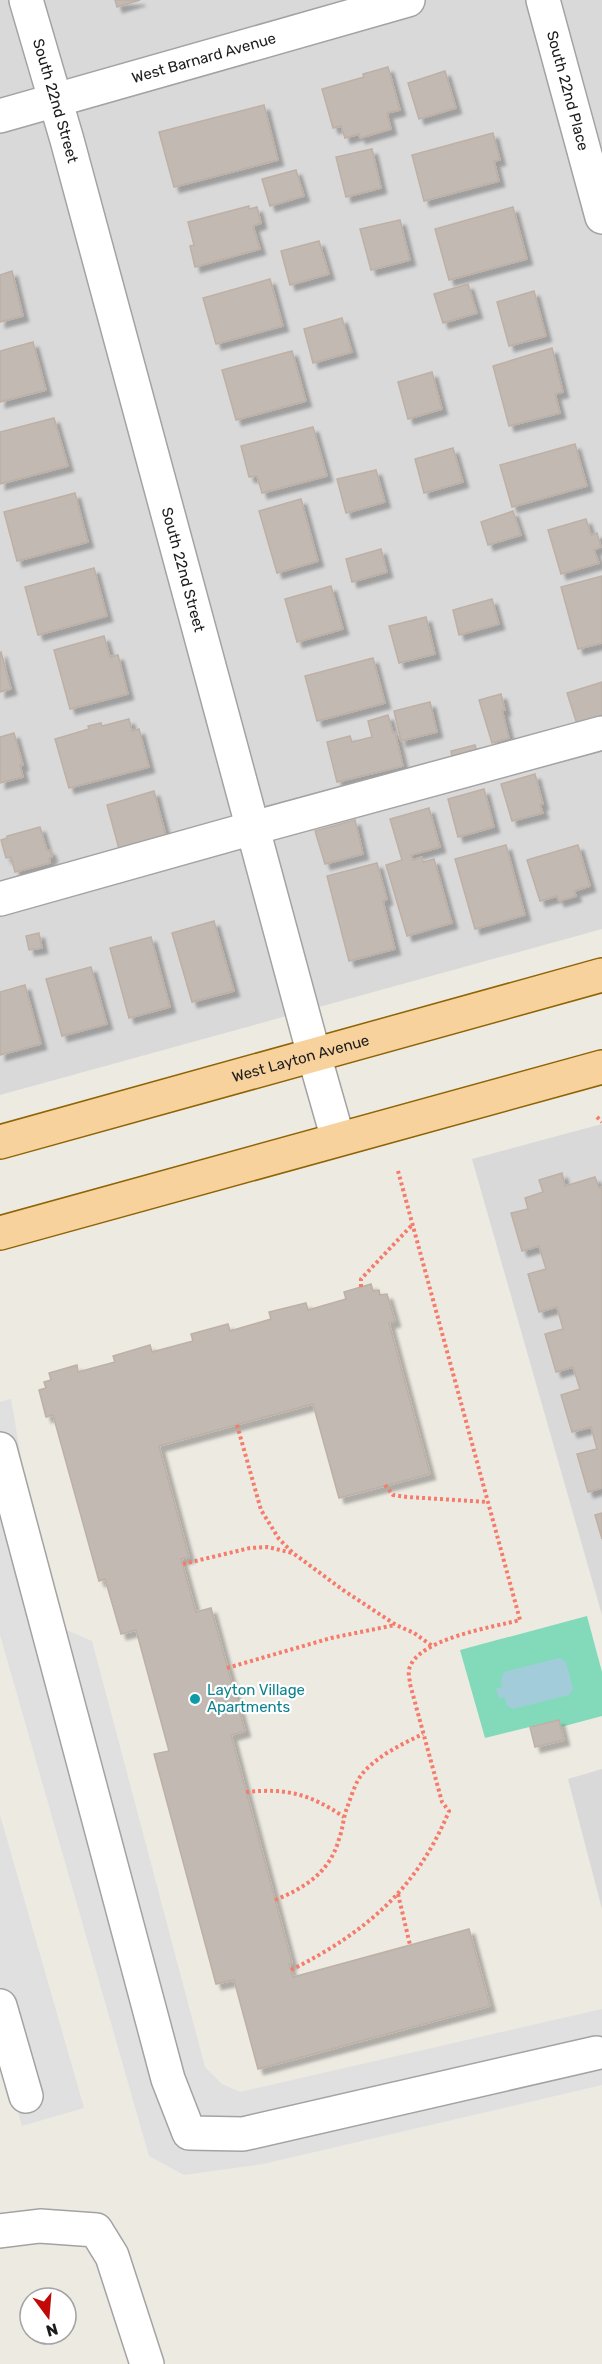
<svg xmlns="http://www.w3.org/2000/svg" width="602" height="2364" font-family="Rubik,sans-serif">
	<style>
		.residential { fill: #dad9d9 }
		.pitch { fill: #82daba }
		.parking { fill: #e0e0e0 }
		.water { fill: #a3ccda }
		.building { fill: #c1b9b2; stroke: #beb0a5; stroke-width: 1.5; filter: url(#shadow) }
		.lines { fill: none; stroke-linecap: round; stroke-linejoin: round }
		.minor-casing { stroke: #a3a3a3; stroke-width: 36 }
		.major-casing { stroke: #8f6405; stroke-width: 36 }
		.path { stroke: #f57c6b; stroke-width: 4; stroke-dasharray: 3 3; stroke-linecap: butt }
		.minor { stroke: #fff; stroke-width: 33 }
		.major { stroke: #f8d29c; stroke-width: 33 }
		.culture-dot { fill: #0f9aa8; stroke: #fff; stroke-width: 2 }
		.labels { text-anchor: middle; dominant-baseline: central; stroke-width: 4.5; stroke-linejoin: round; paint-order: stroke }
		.street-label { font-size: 15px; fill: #1c1c1c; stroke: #fff }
		.culture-label { font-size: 15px; fill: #0d838f; stroke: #fff; text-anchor: start }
	</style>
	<defs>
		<filter id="shadow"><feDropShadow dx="5.5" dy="5.5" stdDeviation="1.5" flood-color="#0004"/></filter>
	</defs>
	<rect width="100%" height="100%" fill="#edeae2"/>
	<g class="residential">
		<polygon points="0,0 602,0 602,929 0,1095"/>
		<polygon points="602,1124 602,1615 472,1159"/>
		<polygon points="602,1769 602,1909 568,1779"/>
	</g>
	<polygon class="pitch" points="587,1616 602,1672 602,1716 561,1727 558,1720 485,1738 460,1650"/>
	<g class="parking">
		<polygon points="11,1399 27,1493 60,1627 92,1641 205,2067 222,2084 240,2092 602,2009 602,2085 263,2164 184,2175 149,2156 0,1635 0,1402"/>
		<polygon points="0,1815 84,2108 22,2126 0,2051"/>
	</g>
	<polygon class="water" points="559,1658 566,1662 573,1689 569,1695 513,1709 506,1705 505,1697 499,1698 496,1689 502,1687 501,1680 504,1672"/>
	<g class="building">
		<polygon points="115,0 140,0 117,7"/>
		<polygon points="388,67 400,110 387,113 391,129 360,138 359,134 345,138 341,126 333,128 322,89 364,77 363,74"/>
		<polygon points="445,71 456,108 419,119 408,83"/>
		<polygon points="264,105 278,160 174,187 159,132"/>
		<polygon points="493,133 500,160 494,161 499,181 424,201 412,155"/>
		<polygon points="372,149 381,188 346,197 336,157"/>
		<polygon points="296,170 304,196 270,206 262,179"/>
		<polygon points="249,206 249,209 257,207 261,223 253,226 260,249 195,267 190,246 194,245 188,222"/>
		<polygon points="513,207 527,259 449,280 435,229"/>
		<polygon points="400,220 410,260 371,270 360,229"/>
		<polygon points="319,241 329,274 290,285 281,251"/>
		<polygon points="12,271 23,316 0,322 0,275"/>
		<polygon points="270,279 283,326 216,344 203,298"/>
		<polygon points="468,284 477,313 443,323 434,294"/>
		<polygon points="534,291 546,336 509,346 497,302"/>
		<polygon points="342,318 352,352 313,363 304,329"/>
		<polygon points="33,342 46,390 0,402 0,351"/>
		<polygon points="552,348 563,392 555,394 560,413 509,426 493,366"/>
		<polygon points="292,351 306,401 236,420 222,370"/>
		<polygon points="432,372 442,409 408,419 398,382"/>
		<polygon points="54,418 68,466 0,484 0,432"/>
		<polygon points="313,427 327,476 262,493 257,476 249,477 241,446"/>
		<polygon points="575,444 587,486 512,507 500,465"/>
		<polygon points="453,448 463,482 424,493 415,459"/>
		<polygon points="376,470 385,502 346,513 337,479"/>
		<polygon points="75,493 88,542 17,561 4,512"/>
		<polygon points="301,499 318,561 277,573 259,511"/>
		<polygon points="513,511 521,535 488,545 481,522"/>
		<polygon points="586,519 591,535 597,533 601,547 594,550 599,563 561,574 548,530"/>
		<polygon points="381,549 387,572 352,582 346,559"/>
		<polygon points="94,568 107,616 38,635 25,587"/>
		<polygon points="602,576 602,643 578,649 561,587"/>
		<polygon points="331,586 343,629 297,642 285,599"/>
		<polygon points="492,599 499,624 459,635 453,610"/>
		<polygon points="426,617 435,654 399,663 389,626"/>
		<polygon points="104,636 110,657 118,655 128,694 70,709 54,650"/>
		<polygon points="1,652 11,689 0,692 0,653"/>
		<polygon points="373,658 385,703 317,721 305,676"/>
		<polygon points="602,682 602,718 577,724 567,693"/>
		<polygon points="501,694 505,710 502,710 509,738 492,743 479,700"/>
		<polygon points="430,702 437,732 401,741 394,711"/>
		<polygon points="388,715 393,733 395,732 403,766 337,782 327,742 350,736 352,742 372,737 368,721"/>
		<polygon points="129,719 132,731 139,729 149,767 69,788 55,739 89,729 88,726 101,723 102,726"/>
		<polygon points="14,733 23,765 20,765 23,777 0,783 0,737"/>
		<polygon points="475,745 478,756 453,762 451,751"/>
		<polygon points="535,774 543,804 540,805 543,813 512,821 501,784"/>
		<polygon points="484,789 494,827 458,837 448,799"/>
		<polygon points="154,791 166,836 119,849 107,805"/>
		<polygon points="429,808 440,847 411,855 413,860 422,857 423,862 434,859 452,923 407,936 386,865 402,860 390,819"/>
		<polygon points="355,820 363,854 325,864 315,831"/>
		<polygon points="40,827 47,850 50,850 52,857 49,858 50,863 15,872 11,857 6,858 1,840 7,838 7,836"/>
		<polygon points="506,845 525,915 475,929 455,859"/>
		<polygon points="578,845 590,886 574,891 576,896 559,901 557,896 540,901 527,860"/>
		<polygon points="377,863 387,899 383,901 395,949 349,961 327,876"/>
		<polygon points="214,921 234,991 192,1002 172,933"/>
		<polygon points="39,933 42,948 29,950 26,936"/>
		<polygon points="151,937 170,1007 129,1018 110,948"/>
		<polygon points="91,967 107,1024 62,1036 46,979"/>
		<polygon points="25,985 41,1044 0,1055 0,992"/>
		<polygon points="562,1173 565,1186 595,1177 599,1188 602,1187 602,1488 588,1492 577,1454 597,1449 591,1427 572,1432 561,1395 580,1389 573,1367 556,1372 545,1334 563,1329 557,1307 539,1312 528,1274 546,1269 539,1246 522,1251 511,1213 528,1209 525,1198 543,1192 539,1180"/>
		<polygon points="371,1284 373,1291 379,1290 380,1295 387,1294 395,1321 389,1323 430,1474 339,1498 313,1404 159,1446 189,1557 181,1559 196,1612 211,1608 245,1731 231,1735 292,1963 289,1964 293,1977 469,1929 490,2006 258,2069 234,1980 216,1984 154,1754 169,1751 136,1630 121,1634 105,1579 99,1581 53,1415 46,1417 39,1390 46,1388 44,1382 51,1380 49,1373 77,1365 78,1372 115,1362 113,1356 150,1345 152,1352 193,1341 191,1334 228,1324 230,1331 271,1319 269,1312 306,1303 308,1310 346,1299 344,1292"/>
		<polygon points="602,1513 602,1539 595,1515"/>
		<polygon points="559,1720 564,1740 535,1747 530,1727"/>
	</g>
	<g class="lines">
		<defs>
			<g id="minor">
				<path id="s1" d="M26,0l41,140 247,915 24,84"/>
				<path id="s2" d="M543,0l59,217"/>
				<path id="s3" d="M0,116l408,-116"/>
				<polyline points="0,899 253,828 602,733"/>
				<polyline points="0,1449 168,2079 189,2133 243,2134 596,2053"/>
				<polyline points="0,2006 26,2096"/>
				<polyline points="0,2231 40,2226 96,2230 112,2256 147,2364"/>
			</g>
			<g id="major">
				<path id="s4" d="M0,1142l602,-167"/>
				<polyline points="0,1233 602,1067"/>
			</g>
		</defs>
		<use href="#minor" class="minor-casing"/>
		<use href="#major" class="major-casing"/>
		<g class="path">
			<polyline points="597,1117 602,1122"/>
			<polyline points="361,1287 361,1279 412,1225"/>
			<polyline points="237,1425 261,1510 279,1539 293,1553 343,1590 396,1625 414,1633 432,1646"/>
			<polyline points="385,1485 393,1495 407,1497 488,1502"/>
			<polyline points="183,1564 250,1548 268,1547 292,1553"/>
			<polyline points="227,1668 331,1638 395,1625"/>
			<path d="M246,1792c41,-4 64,2 98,25"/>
			<polyline points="398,1894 410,1945"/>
			<path d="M275,1900c30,-12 55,-28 64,-61 4,-10 4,-21 8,-31 4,-11 8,-25 15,-34 15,-18 40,-30 61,-40"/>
			<path d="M291,1970c74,-37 126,-81 158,-159l-7,-9 -32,-118c0,-4 -2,-10 -1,-14 6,-31 85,-43 111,-50l-122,-449"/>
		</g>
		<use href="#minor" class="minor"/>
		<use href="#major" class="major"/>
	</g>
	<circle class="culture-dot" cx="195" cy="1699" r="6"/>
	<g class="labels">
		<g class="street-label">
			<text stroke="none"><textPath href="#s3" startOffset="212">West Barnard Avenue</textPath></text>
			<text stroke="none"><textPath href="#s2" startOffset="94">South 22nd Place</textPath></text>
			<text stroke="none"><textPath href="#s1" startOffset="105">South 22nd Street</textPath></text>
			<text stroke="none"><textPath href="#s1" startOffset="591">South 22nd Street</textPath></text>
			<text stroke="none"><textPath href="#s4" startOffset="312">West Layton Avenue</textPath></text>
		</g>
		<g class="culture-label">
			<text x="207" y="1690">Layton Village<tspan x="207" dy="17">Apartments</tspan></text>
		</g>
	</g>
	<g transform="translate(48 2316) rotate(164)"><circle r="28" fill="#ffffff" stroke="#a4a4a4" stroke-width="1.5"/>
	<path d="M0-4.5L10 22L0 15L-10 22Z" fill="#c10a07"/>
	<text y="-9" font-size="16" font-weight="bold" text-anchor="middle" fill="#1c1c1c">N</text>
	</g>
</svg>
